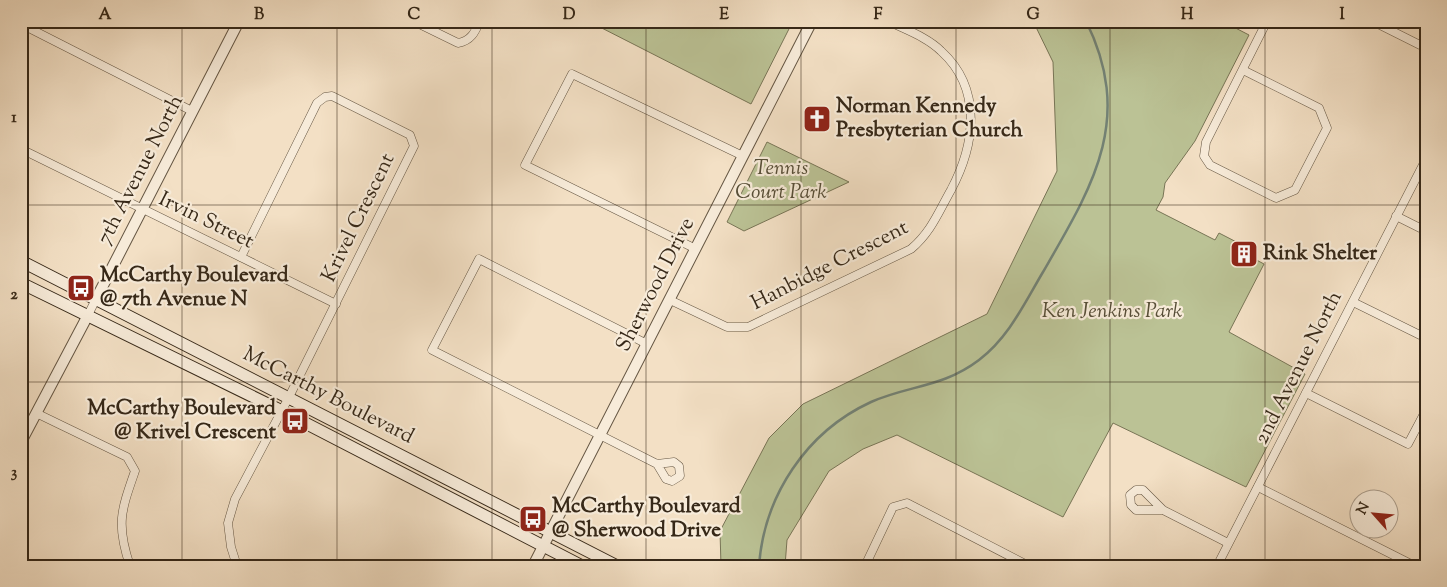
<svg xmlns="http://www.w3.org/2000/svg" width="1447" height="587" font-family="'Sorts Mill Goudy',serif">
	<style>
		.green { fill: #bbc295; stroke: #787556 }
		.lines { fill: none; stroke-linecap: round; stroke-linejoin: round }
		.stream { stroke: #738174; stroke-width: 2.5 }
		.minor-casing { stroke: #655643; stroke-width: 9 }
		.tertiary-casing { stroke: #655643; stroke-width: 12 }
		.secondary-casing { stroke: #362818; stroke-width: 13 }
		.minor { stroke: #f7ebd9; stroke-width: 8 }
		.tertiary { stroke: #f7ebd9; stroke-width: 10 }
		.secondary { stroke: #f7ebd9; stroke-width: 11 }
		.grid { fill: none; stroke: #362818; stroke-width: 1; stroke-opacity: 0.55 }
		.labels { text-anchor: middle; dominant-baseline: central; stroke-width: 4.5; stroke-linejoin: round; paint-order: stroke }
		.poi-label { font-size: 21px; font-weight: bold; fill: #362818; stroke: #f7ebd9; text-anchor: start }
		.park-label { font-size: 21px; font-style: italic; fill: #574e37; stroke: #f7ebd9 }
		.street-label { font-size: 21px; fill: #362818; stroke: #f7ebd9 }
		.neatline { fill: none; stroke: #362818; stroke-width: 2 }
		.grid-label { font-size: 16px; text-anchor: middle; font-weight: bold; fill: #362818 }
	</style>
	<rect width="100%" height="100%" fill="#f3e0c5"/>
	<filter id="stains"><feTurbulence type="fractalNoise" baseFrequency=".004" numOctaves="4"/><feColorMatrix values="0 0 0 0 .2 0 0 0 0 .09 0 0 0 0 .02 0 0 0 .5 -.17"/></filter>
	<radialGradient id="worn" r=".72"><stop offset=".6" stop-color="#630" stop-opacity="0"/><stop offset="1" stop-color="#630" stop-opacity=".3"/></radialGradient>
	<g class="green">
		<polygon points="588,21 793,21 751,104"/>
		<polygon points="1033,21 1222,21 1249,35 1195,141 1165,183 1163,197 1156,210 1215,240 1219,233 1250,249 1247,255 1264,264 1229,332 1305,374 1246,487 1113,423 1063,517 897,435 863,449 829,471 787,540 785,566 721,566 720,531 769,438 803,404 987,314 1057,171 1053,62"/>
		<polygon points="767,142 849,182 744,231 727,222"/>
	</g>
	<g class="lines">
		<path class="stream" d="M759,566c5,-70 47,-134 112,-164 38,-17 71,-14 108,-42 30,-23 45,-56 64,-88 49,-85 92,-152 43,-251"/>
		<defs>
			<g id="minor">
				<path d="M413,21l45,22c13,-2 17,-11 22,-22"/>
				<polyline points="1372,21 1426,48"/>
				<polyline points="21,24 192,111"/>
				<polyline points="1243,70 1319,108 1327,128 1295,190 1276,198 1210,165 1204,156 1206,142 1267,21"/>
				<polyline points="21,149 336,304"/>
				<polyline points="1396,216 1426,231"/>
				<polyline points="696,249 525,165 572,74 743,156"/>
				<path d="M670,300l57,27h21l163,-78c20,-17 27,-36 40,-59 24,-45 32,-101 -10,-139 -14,-14 -35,-21 -53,-30"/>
				<polyline points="1353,302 1426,338"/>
				<polyline points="87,317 96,299"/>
				<polyline points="647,344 479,259 432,350 657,464 674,462 679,466 680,476 672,481 666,479 657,464"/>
				<polyline points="1306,393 1408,444 1426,410"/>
				<path d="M36,413l91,44 8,14c-14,40 -19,53 -5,95"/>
				<polyline points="1258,487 1415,566"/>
				<polyline points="1163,510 1136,510 1131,505 1130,495 1136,490 1143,490 1163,510 1228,543"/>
				<polyline points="237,566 231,547 228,523 235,499 289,397 414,146 410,135 332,96 325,97 317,103 241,257"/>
				<polyline points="865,566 893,507 907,503 1029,566"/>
				<polyline points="1217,566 1426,159"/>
			</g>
			<g id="tertiary">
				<polyline points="96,299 239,21"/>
				<polyline points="21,442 87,317"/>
				<polyline points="533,566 812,21"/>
			</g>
			<g id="secondary">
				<polyline points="21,261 617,566"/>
				<polyline points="21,283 282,411 582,566"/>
			</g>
		</defs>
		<use href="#minor" class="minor-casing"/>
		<use href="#tertiary" class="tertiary-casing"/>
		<use href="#secondary" class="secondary-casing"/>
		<use href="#minor" class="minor"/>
		<use href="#tertiary" class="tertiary"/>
		<use href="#secondary" class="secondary"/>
	</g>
	<path class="grid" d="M182,21v545M337,21v545M492,21v545M646,21v545M801,21v545M956,21v545M1110,21v545M1265,21v545M21,205h1405M21,382h1405"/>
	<defs>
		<symbol id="church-square" viewBox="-11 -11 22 22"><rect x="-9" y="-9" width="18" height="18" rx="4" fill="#8f2418" stroke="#f7ebd9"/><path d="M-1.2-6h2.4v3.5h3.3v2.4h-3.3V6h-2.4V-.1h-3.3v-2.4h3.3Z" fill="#fff"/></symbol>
		<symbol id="building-square" viewBox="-11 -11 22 22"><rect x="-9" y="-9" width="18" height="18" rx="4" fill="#8f2418" stroke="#f7ebd9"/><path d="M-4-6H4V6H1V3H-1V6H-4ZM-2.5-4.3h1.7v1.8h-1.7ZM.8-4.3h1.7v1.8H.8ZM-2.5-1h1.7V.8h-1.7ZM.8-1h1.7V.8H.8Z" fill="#fff"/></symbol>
		<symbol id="bus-square" viewBox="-11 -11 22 22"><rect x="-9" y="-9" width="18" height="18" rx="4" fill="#8f2418" stroke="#f7ebd9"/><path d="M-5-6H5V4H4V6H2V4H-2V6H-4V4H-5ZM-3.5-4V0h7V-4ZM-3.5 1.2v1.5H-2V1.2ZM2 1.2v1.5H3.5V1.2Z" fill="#fff"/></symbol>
	</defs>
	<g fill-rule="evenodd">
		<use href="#church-square" x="801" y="103" width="32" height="32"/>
		<use href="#building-square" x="1228" y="238" width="32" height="32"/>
		<use href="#bus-square" x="65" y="272" width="32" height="32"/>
		<use href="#bus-square" x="279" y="405" width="32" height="32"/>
		<use href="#bus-square" x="517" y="503" width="32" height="32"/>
	</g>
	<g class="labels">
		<g class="poi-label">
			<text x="836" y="107">Norman Kennedy<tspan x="836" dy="24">Presbyterian Church</tspan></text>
			<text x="1263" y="254">Rink Shelter</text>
			<text x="100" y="276">McCarthy Boulevard<tspan x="100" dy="24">@ 7th Avenue N</tspan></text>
			<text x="276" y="409" text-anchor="end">McCarthy Boulevard<tspan x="276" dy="24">@ Krivel Crescent</tspan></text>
			<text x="552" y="507">McCarthy Boulevard<tspan x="552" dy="24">@ Sherwood Drive</tspan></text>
		</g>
		<g class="park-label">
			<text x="781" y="169">Tennis<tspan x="781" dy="24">Court Park</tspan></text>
			<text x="1112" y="312">Ken Jenkins Park</text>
		</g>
		<g class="street-label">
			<text transform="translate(141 170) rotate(-63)">7th Avenue North</text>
			<text transform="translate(359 218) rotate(-64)">Krivel Crescent</text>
			<text transform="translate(206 221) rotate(26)">Irvin Street</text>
			<text transform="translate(830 266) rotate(-27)">Hanbidge Crescent</text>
			<text transform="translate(656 285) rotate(-63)">Sherwood Drive</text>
			<text transform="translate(1299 368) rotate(-63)">2nd Avenue North</text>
			<text transform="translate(328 396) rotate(27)">McCarthy Boulevard</text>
		</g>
	</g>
	<rect width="1447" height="587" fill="none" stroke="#f3e0c5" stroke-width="55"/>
	<g transform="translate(1374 514) rotate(297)"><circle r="24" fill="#f7ebd9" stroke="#aa9d8c"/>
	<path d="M0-4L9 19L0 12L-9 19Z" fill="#8f2418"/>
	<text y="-8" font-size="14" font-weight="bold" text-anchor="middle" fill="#362818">N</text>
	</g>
	<rect x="28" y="28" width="1392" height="532" class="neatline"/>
	<g class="grid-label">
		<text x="105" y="19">A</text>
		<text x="259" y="19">B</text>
		<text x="414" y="19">C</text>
		<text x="569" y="19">D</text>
		<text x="724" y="19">E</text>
		<text x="878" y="19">F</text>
		<text x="1033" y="19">G</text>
		<text x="1187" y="19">H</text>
		<text x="1342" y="19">I</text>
		<text x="14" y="122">1</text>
		<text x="14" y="299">2</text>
		<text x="14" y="477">3</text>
	</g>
	<rect width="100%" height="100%" filter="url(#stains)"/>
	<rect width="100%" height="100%" fill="url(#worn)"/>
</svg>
